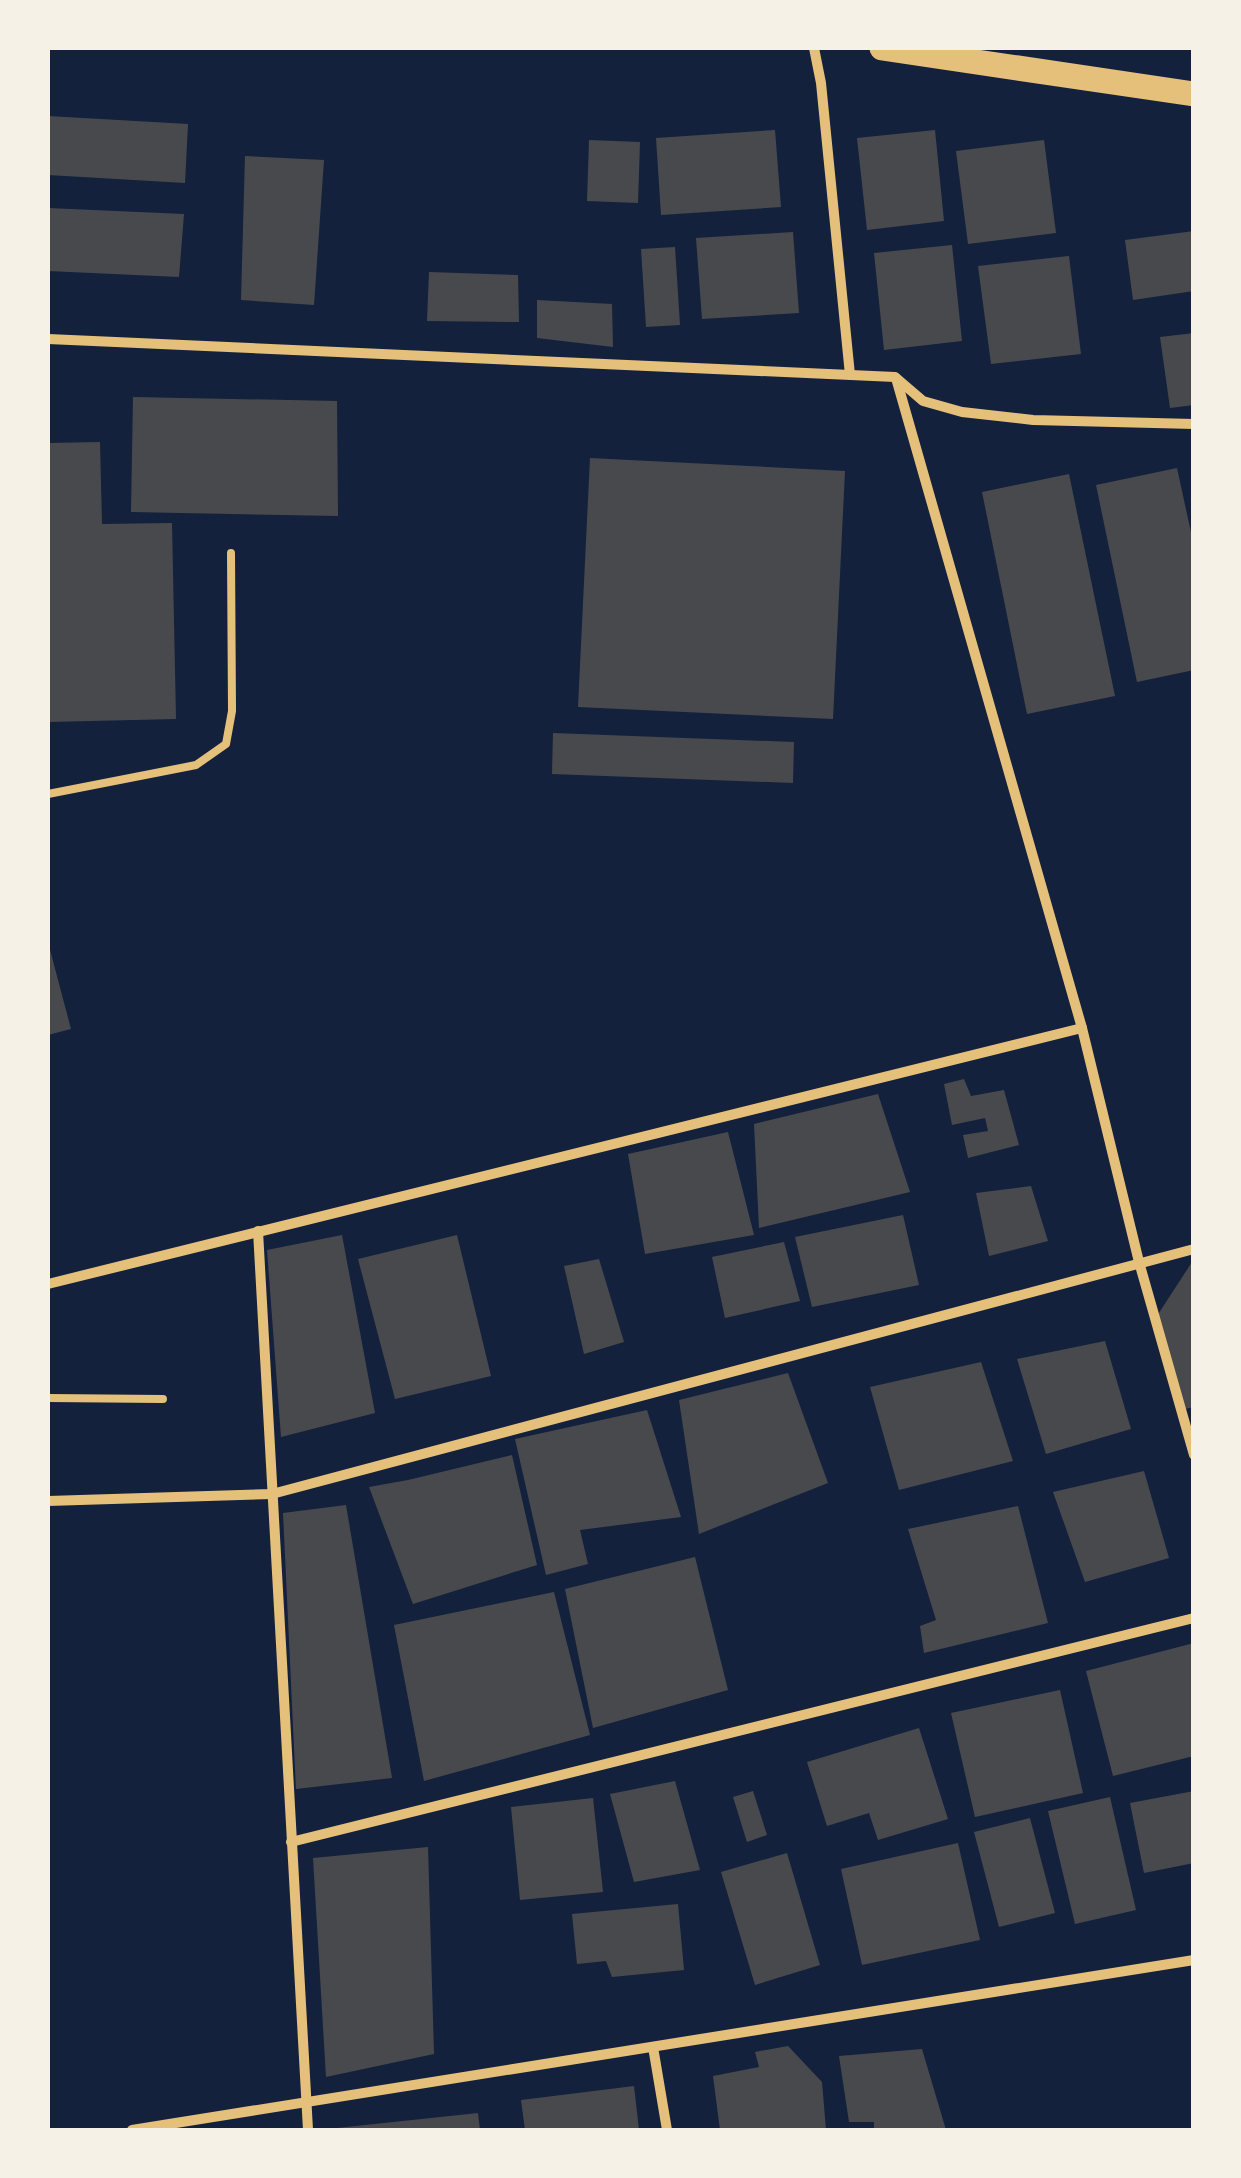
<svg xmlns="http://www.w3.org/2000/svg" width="1241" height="2178" font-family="Literata,serif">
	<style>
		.building { fill: #48494c }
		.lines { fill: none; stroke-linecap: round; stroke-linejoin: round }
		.service { stroke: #e5c07b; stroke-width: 8 }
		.minor { stroke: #e5c07b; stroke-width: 10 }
		.primary { stroke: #e5c07b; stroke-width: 25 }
	</style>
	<rect width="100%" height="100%" fill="#14213d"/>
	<g class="building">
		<polygon points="48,116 188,124 185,183 48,175"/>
		<polygon points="775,130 781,207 661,215 656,138"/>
		<polygon points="935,130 944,221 867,230 857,138"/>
		<polygon points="589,140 640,142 638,203 587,201"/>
		<polygon points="1044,140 1056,233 968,244 956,151"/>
		<polygon points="245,156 324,160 314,305 241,300"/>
		<polygon points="48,208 184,214 179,277 48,271"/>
		<polygon points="1194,231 1194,291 1133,300 1125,240"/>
		<polygon points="793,232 799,313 702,319 696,238"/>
		<polygon points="952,245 962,341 884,350 874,253"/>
		<polygon points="675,247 680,325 646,327 641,249"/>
		<polygon points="1069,256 1081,354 991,364 978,266"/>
		<polygon points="429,272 518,275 519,322 427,321"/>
		<polygon points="537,300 612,304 613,347 537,338"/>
		<polygon points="1194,333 1194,405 1170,408 1160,337"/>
		<polygon points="133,397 337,401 338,516 131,512"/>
		<polygon points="100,442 102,524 172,523 176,719 48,722 48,443"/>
		<polygon points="590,458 845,471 833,719 578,707"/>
		<polygon points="1177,468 1194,546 1194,670 1137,682 1096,485"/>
		<polygon points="1069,474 1115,696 1027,714 982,492"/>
		<polygon points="553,733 794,742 793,783 552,774"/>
		<polygon points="48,942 71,1029 48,1035"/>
		<polygon points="964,1079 971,1096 1004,1090 1019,1145 968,1158 963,1135 988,1131 985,1118 952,1125 944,1084"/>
		<polygon points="878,1094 910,1192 759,1228 754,1124"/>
		<polygon points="728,1132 754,1235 645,1254 628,1154"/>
		<polygon points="1031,1186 1048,1241 989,1256 976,1193"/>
		<polygon points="903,1215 919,1285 812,1307 795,1237"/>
		<polygon points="342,1235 375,1413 281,1437 267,1250"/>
		<polygon points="457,1235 491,1376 395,1399 358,1259"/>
		<polygon points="784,1242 800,1301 725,1318 712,1257"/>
		<polygon points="599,1259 624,1342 584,1354 564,1266"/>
		<polygon points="1194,1259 1194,1407 1185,1409 1155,1319"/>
		<polygon points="1105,1341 1131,1429 1046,1454 1017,1359"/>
		<polygon points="981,1362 1013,1461 899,1490 870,1387"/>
		<polygon points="788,1373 828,1483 699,1534 679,1400"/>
		<polygon points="647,1410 681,1517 580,1530 588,1564 546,1575 515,1439"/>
		<polygon points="512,1455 537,1565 413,1604 369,1487 408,1480"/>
		<polygon points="1144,1471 1169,1558 1085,1582 1053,1492"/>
		<polygon points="346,1505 392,1778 296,1789 283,1513"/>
		<polygon points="1018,1506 1048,1623 924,1653 920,1626 936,1620 908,1529"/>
		<polygon points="695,1557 728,1690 593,1728 565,1589"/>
		<polygon points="554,1592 590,1735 424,1781 394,1625"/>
		<polygon points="1194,1643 1194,1756 1113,1776 1086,1671"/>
		<polygon points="1060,1690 1083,1793 975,1817 951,1713"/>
		<polygon points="919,1728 948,1819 878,1840 869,1813 827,1826 807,1762"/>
		<polygon points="675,1781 700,1870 634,1882 610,1794"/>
		<polygon points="753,1791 767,1835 747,1842 733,1797"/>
		<polygon points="1194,1791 1194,1863 1144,1873 1130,1803"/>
		<polygon points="1110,1797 1136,1910 1075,1924 1048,1811"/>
		<polygon points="593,1798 603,1892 520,1900 511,1807"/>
		<polygon points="1030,1818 1055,1913 999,1927 974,1832"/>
		<polygon points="958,1843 980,1940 862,1965 841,1869"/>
		<polygon points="428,1847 434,2054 326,2077 313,1858"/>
		<polygon points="787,1853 820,1965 755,1985 721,1872"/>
		<polygon points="678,1904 684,1970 612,1977 606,1961 577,1964 572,1914"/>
		<polygon points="788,2046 822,2082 826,2130 720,2130 713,2076 759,2067 755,2052"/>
		<polygon points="922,2049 946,2130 874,2130 874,2122 849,2122 839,2056"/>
		<polygon points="634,2086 639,2130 525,2130 521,2100"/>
		<polygon points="478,2113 480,2130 337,2130 337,2128"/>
	</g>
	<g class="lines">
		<g class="service">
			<polyline points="48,794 196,765 226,744 232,711 231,553"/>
			<polyline points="48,1398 163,1399"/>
		</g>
		<g class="minor">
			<polyline points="814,48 821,83 850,375"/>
			<polyline points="48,339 895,377 923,401 962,412 1033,420 1194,424"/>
			<polyline points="896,378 1082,1028 1139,1262 1194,1455"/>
			<polyline points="258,1231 308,2130"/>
			<polyline points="48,1284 1082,1028"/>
			<polyline points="48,1501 272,1494 1194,1249"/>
			<polyline points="291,1842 1194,1618"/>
			<polyline points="653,2047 667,2130"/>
			<polyline points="132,2130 1194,1960"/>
		</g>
		<polyline class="primary" points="882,48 1194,94"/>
	</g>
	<rect width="1241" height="2178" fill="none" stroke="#f6f1e7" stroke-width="100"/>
</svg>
